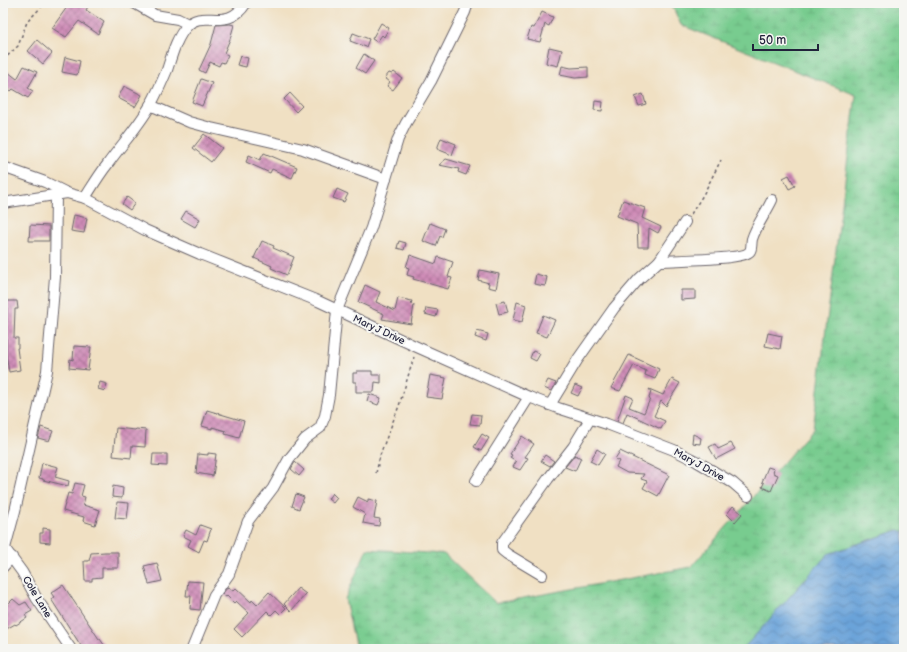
<svg xmlns="http://www.w3.org/2000/svg" width="907" height="652" font-family="'Balsamiq Sans',sans-serif">
	<style>
		.wetland { fill: url(#wetland-marsh); stroke: #4d7765 }
		.water { fill: url(#water-waves); stroke: #46628a }
		.building { fill: url(#building-cross-hatch) }
		.lines { fill: none; stroke-linecap: round; stroke-linejoin: round }
		.street-casing { stroke: #6a646b; stroke-width: 12 }
		.path { stroke: #6a646b; stroke-width: 1.5; stroke-dasharray: 3 3; stroke-linecap: butt }
		.street { stroke: #fff; stroke-width: 10 }
		.labels { text-anchor: middle; dominant-baseline: central; stroke-width: 4; stroke-linejoin: round; paint-order: stroke }
		.street-label { font-size: 10px; fill: #22223b; stroke: #f6f6f2 }
	</style>
	<defs>
		<pattern id="wetland-marsh" width="20" height="14" patternUnits="userSpaceOnUse"><rect width="20" height="14" fill="#78cc8f"/><path d="M1 5h8M5 5V1M11 12h8M15 12V8" fill="none" stroke="#68af7c"/></pattern>
		<pattern id="water-waves" width="16" height="10" patternUnits="userSpaceOnUse"><rect width="16" height="10" fill="#6ba3d9"/><path d="M0 5q4-4 8 0t8 0" fill="none" stroke="#5884b1"/></pattern>
		<pattern id="building-cross-hatch" width="8" height="8" patternUnits="userSpaceOnUse"><rect width="8" height="8" fill="#cf8cb7"/><path d="M0 0l8 8M0 8l8-8" fill="none" stroke="#a87296"/></pattern>
	</defs>
	<rect width="100%" height="100%" fill="#f6f6f2"/>
	<filter id="ink" filterUnits="userSpaceOnUse"><feTurbulence type="fractalNoise" baseFrequency=".025" numOctaves="2"/><feDisplacementMap in="SourceGraphic" scale="8" xChannelSelector="R" yChannelSelector="G"/><feConvolveMatrix kernelMatrix="1 2 1 2 8 2 1 2 1" color-interpolation-filters="sRGB"/></filter>
	<filter id="wash" filterUnits="userSpaceOnUse"><feTurbulence type="fractalNoise" baseFrequency=".012" numOctaves="4" result="noise"/><feDisplacementMap in="SourceGraphic" scale="16" xChannelSelector="R" yChannelSelector="G"/><feGaussianBlur stdDeviation="0.9" result="paint"/><feColorMatrix in="noise" values="0 0 0 0 0 0 0 0 0 0 0 0 0 0 0 0 0 1.4 0 .05"/><feComposite in="paint" operator="in"/></filter>
	<g filter="url(#wash)">
		<rect width="100%" height="100%" fill="#f0e0c3"/>
		<polygon class="wetland" points="671,3 904,3 904,532 899,530 828,554 743,649 356,649 345,599 367,549 444,554 496,603 691,567 813,429 856,95 681,25"/>
		<polygon class="water" points="899,530 904,532 904,649 743,649 828,554"/>
		<g id="blocks">
			<g class="building">
				<polygon points="70,3 90,3 86,10 104,22 98,34 79,21 66,37 52,28"/>
				<polygon points="542,12 553,17 549,26 545,24 540,42 527,39 531,27 534,28"/>
				<polygon points="381,23 389,28 384,37 382,35 377,42 372,39"/>
				<polygon points="230,24 234,25 230,39 224,53 228,55 224,63 221,62 219,66 210,62 205,73 199,70 211,44 216,25"/>
				<polygon points="353,33 369,39 366,47 350,41"/>
				<polygon points="37,40 52,53 43,64 28,51"/>
				<polygon points="549,47 562,50 558,66 546,63"/>
				<polygon points="364,54 374,61 365,74 356,68"/>
				<polygon points="240,56 248,58 246,67 237,65"/>
				<polygon points="65,57 80,61 77,75 62,72"/>
				<polygon points="24,66 37,72 28,88 33,91 28,98 13,89 11,91 3,84 3,68 17,79"/>
				<polygon points="562,66 571,68 588,67 588,77 575,78 560,75"/>
				<polygon points="394,72 402,78 393,90 387,86 390,82 385,78 389,73 392,74"/>
				<polygon points="201,79 212,83 202,106 192,102"/>
				<polygon points="124,86 142,95 135,107 118,98"/>
				<polygon points="290,93 302,106 296,112 284,99"/>
				<polygon points="643,94 646,104 639,106 635,97"/>
				<polygon points="595,101 603,102 602,111 594,110"/>
				<polygon points="204,134 222,148 211,162 193,148"/>
				<polygon points="441,138 456,144 452,155 437,149"/>
				<polygon points="264,153 297,167 292,178 272,169 270,173 246,162 249,155 260,160"/>
				<polygon points="446,159 470,166 466,175 458,172 459,169 439,165"/>
				<polygon points="789,175 795,186 789,189 783,178"/>
				<polygon points="337,189 348,194 344,202 333,198"/>
				<polygon points="127,197 135,203 130,210 122,204"/>
				<polygon points="623,200 645,208 642,218 661,227 658,233 649,228 648,247 638,247 637,224 617,216"/>
				<polygon points="186,211 200,219 195,227 181,219"/>
				<polygon points="74,215 87,218 84,233 71,231"/>
				<polygon points="430,223 445,229 442,237 440,236 436,246 423,241"/>
				<polygon points="30,225 49,226 49,241 29,241"/>
				<polygon points="262,241 274,246 273,248 294,257 287,275 271,268 272,266 254,258"/>
				<polygon points="399,241 406,243 404,250 397,248"/>
				<polygon points="410,255 436,264 438,257 453,262 448,277 452,278 448,289 413,279 414,277 407,275 409,268 406,267"/>
				<polygon points="480,270 499,274 496,289 488,287 489,283 478,280"/>
				<polygon points="536,274 547,277 545,286 534,284"/>
				<polygon points="365,285 380,292 376,302 395,311 398,298 412,301 411,304 414,305 411,324 382,319 384,314 358,302"/>
				<polygon points="681,290 695,290 695,299 681,300"/>
				<polygon points="7,301 17,301 18,309 15,309 14,338 18,338 18,348 17,348 20,370 9,372 6,354"/>
				<polygon points="505,301 508,312 499,314 496,303"/>
				<polygon points="517,302 526,305 522,322 513,320"/>
				<polygon points="426,308 438,310 436,317 425,314"/>
				<polygon points="543,315 555,320 547,337 536,333"/>
				<polygon points="477,331 488,334 486,341 475,337"/>
				<polygon points="768,333 782,336 780,349 765,346"/>
				<polygon points="74,346 91,347 88,370 69,368 70,359 73,360"/>
				<polygon points="533,351 540,354 536,361 530,358"/>
				<polygon points="629,355 659,369 655,379 645,375 646,371 634,365 620,391 611,388"/>
				<polygon points="357,371 372,371 372,375 381,375 381,383 375,382 374,392 356,392 356,382 353,382 353,373 357,373"/>
				<polygon points="430,375 446,378 442,399 426,397"/>
				<polygon points="672,379 680,383 666,406 661,401 654,416 665,421 661,429 627,413 623,423 617,421 626,395 633,398 629,407 644,413 650,399 649,398 651,392 649,389 663,395"/>
				<polygon points="548,380 556,383 551,391 544,388"/>
				<polygon points="100,382 107,384 105,391 98,389"/>
				<polygon points="575,385 582,388 578,396 571,393"/>
				<polygon points="369,394 381,398 378,405 367,401"/>
				<polygon points="207,410 244,421 239,438 225,434 226,431 212,427 212,429 202,426"/>
				<polygon points="472,414 481,415 480,425 470,424"/>
				<polygon points="41,427 53,431 49,441 38,438"/>
				<polygon points="116,428 135,430 136,429 146,430 145,447 132,446 131,458 113,456"/>
				<polygon points="482,434 489,438 481,451 474,447"/>
				<polygon points="693,434 701,438 700,444 692,443"/>
				<polygon points="522,436 534,444 525,457 528,458 520,470 513,467 516,462 510,458 512,455 510,454"/>
				<polygon points="731,443 735,449 716,459 709,447 715,444 718,449"/>
				<polygon points="597,449 605,454 598,465 590,461"/>
				<polygon points="620,451 669,475 658,496 643,488 647,481 641,479 644,474 627,473 616,467 619,461 615,459"/>
				<polygon points="208,453 216,454 213,476 196,473 198,454 208,455"/>
				<polygon points="153,454 167,454 167,466 152,465"/>
				<polygon points="545,455 554,461 550,466 541,461"/>
				<polygon points="575,455 581,458 575,471 565,467"/>
				<polygon points="295,462 304,470 299,476 291,469"/>
				<polygon points="42,463 58,467 55,477 69,481 68,486 43,480 43,479 39,478"/>
				<polygon points="768,467 774,469 773,473 778,475 771,491 762,487 764,483 762,482"/>
				<polygon points="75,483 84,485 81,496 85,497 83,505 100,510 95,525 83,521 84,517 63,511 68,493 72,494"/>
				<polygon points="113,486 123,488 122,498 112,497"/>
				<polygon points="332,493 337,498 333,503 328,499"/>
				<polygon points="296,494 304,497 299,509 292,506"/>
				<polygon points="358,497 368,502 368,499 377,501 374,518 380,519 379,526 363,523 365,514 353,507"/>
				<polygon points="117,502 129,503 127,519 115,518"/>
				<polygon points="733,506 742,514 735,522 727,514"/>
				<polygon points="200,525 211,529 207,541 204,540 199,552 188,546 191,540 183,536 186,530 196,535"/>
				<polygon points="43,528 50,529 50,543 40,542 40,533 43,533"/>
				<polygon points="105,552 118,552 118,568 102,568 102,577 92,578 92,581 85,581 84,561 89,561 91,553"/>
				<polygon points="157,563 162,581 149,584 144,566"/>
				<polygon points="188,581 203,582 200,610 190,609 191,596 186,596"/>
				<polygon points="63,585 99,639 100,639 107,649 83,649 51,599 54,597 51,593"/>
				<polygon points="228,587 233,591 236,588 251,602 252,600 257,605 269,592 286,608 280,614 276,610 271,615 267,611 242,637 234,629 249,613 236,601 234,603 227,596 226,597 222,594"/>
				<polygon points="298,588 306,594 291,611 284,604"/>
				<polygon points="13,599 20,605 26,602 32,611 25,615 27,618 16,625 15,624 3,631 3,609"/>
			</g>
		</g>
	</g>
	<g filter="url(#ink)">
		<use href="#blocks" fill-opacity="0" stroke="#6a646b" stroke-width="1"/>
		<g class="lines">
			<defs>
				<g id="street">
					<polyline points="134,3 155,15 178,19 188,24"/>
					<polyline points="150,105 189,122 211,128 303,149 386,179"/>
					<polyline points="3,167 45,182 67,193"/>
					<path d="M85,198c7,-11 14,-23 22,-33 14,-20 31,-38 43,-59 6,-11 12,-24 17,-36 5,-15 9,-32 20,-44 16,-18 40,7 59,-23"/>
					<polyline points="3,203 67,193 85,198 145,230 200,254 318,301 417,347 529,397 558,408 607,424 674,450 696,461 733,483 748,496"/>
					<path d="M659,261c13,-1 86,-1 91,-10 2,-3 1,-8 2,-12 4,-13 14,-26 20,-39"/>
					<polyline points="550,405 578,359 614,308 639,279 659,261 685,222"/>
					<polyline points="476,481 529,397"/>
					<polyline points="3,546 22,572 37,599 71,649"/>
					<polyline points="5,548 15,511 47,371 55,277 56,195"/>
					<polyline points="3,567 12,557"/>
					<polyline points="542,575 507,554 502,550 502,543 548,479 573,447 590,419"/>
					<polyline points="192,649 214,595 229,574 248,521 273,488 289,459 305,439 320,428 325,416 329,395 337,310 371,228 398,139 406,123 431,81 465,12 468,3"/>
				</g>
			</defs>
			<use href="#street" class="street-casing"/>
			<g class="path">
				<polyline points="3,60 18,46 27,22 45,3"/>
				<polyline points="691,214 703,195 721,160"/>
				<polyline points="376,473 381,452 399,406 414,357"/>
			</g>
			<use href="#street" class="street"/>
		</g>
	</g>
	<g class="labels">
		<g class="street-label">
			<text transform="translate(379 330) rotate(25)">Mary J Drive</text>
			<text transform="translate(699 465) rotate(29)">Mary J Drive</text>
			<text transform="translate(37 597) rotate(59)">Cole Lane</text>
		</g>
	</g>
	<rect width="907" height="652" fill="none" stroke="#f6f6f2" stroke-width="16"/>
	<path d="M753 44v6h65v-6" fill="none" stroke="#22223b" stroke-width="2"/>
	<text x="759" y="44" font-size="12" fill="#22223b" stroke="#f6f6f2" stroke-width="3" paint-order="stroke">50 m</text>
</svg>
